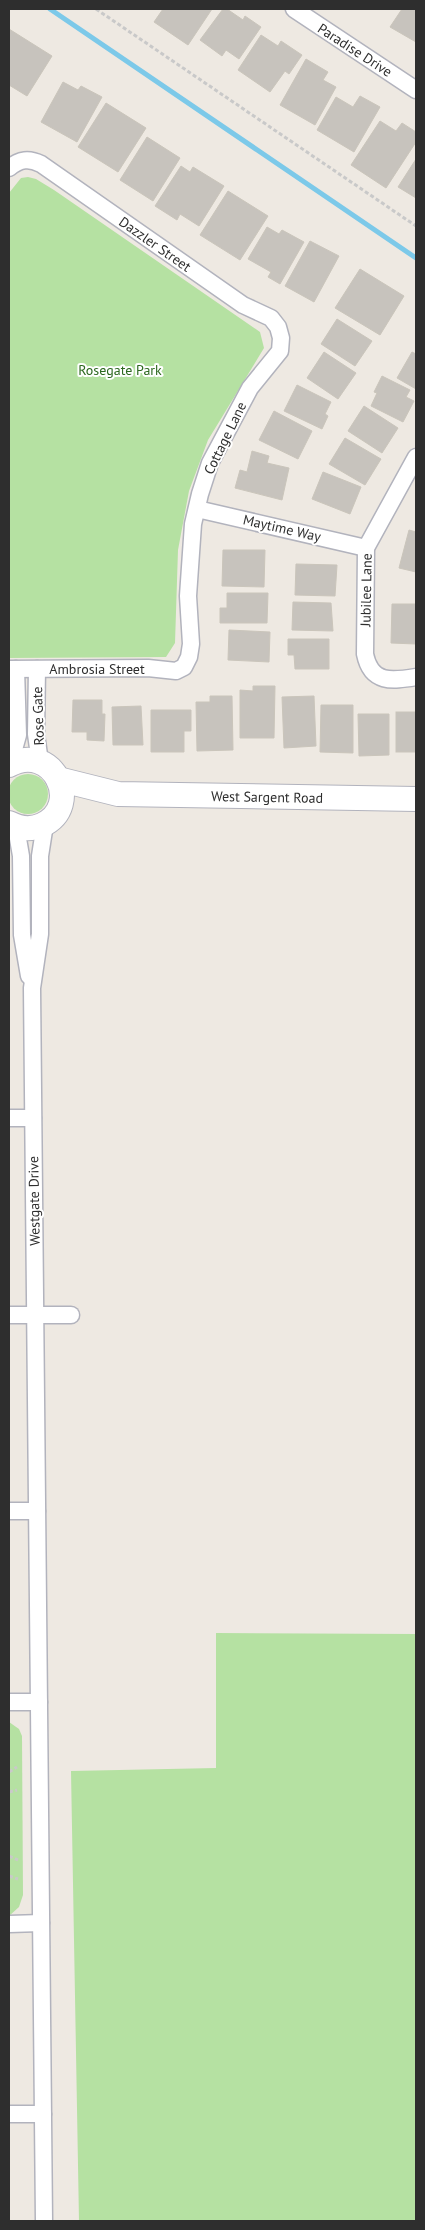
<svg xmlns="http://www.w3.org/2000/svg" width="425" height="2230" font-family="'PT Sans',sans-serif">
	<style>
		.green { fill: #b5e1a2 }
		.lines { fill: none; stroke-linecap: round; stroke-linejoin: round }
		.stream { stroke: #7cc9e9; stroke-width: 5 }
		.building { fill: #c7c3bd; stroke: #cac5bb }
		.street-casing { stroke: #b2b3bd; stroke-width: 19 }
		.secondary-casing { stroke: #b2b3bd; stroke-width: 26 }
		.path { stroke: #c9c9c9; stroke-width: 3; stroke-dasharray: 4 2.5; stroke-linecap: butt }
		.street { stroke: #fff; stroke-width: 16 }
		.secondary { stroke: #fff; stroke-width: 24 }
		.labels { text-anchor: middle; dominant-baseline: central; stroke-width: 4; stroke-linejoin: round; paint-order: stroke }
		.street-label { font-size: 14px; fill: #2e2e2e; stroke: #fff }
		.park-label { font-size: 14px; fill: #2d6920; stroke: #fff }
	</style>
	<rect width="100%" height="100%" fill="#eee9e2"/>
	<g class="green">
		<polygon points="28,177 36,179 54,190 260,332 264,348 208,440 189,491 178,550 175,643 166,657 9,658 9,193 21,178"/>
		<circle cx="28" cy="794" r="20"/>
		<polygon points="216,1633 416,1634 416,2221 79,2221 71,1771 216,1768"/>
		<polygon points="9,1722 19,1729 22,1736 23,1895 19,1907 9,1916"/>
	</g>
	<g class="lines">
		<polyline class="stream" points="50,9 416,258"/>
	</g>
	<g class="building">
		<polygon points="163,9 212,9 188,45 154,22"/>
		<polygon points="223,9 227,9 243,20 245,16 261,27 239,59 226,50 222,56 200,40"/>
		<polygon points="402,9 416,9 416,42 390,27"/>
		<polygon points="9,29 52,56 27,96 9,85"/>
		<polygon points="261,35 278,46 281,41 302,55 289,74 285,71 270,92 238,70"/>
		<polygon points="306,59 328,72 323,80 336,87 315,125 280,105"/>
		<polygon points="63,82 78,90 81,86 102,97 77,142 41,122"/>
		<polygon points="360,96 380,107 354,152 317,130 336,97 353,107"/>
		<polygon points="106,103 146,128 118,172 78,147"/>
		<polygon points="380,121 396,131 402,123 416,132 416,142 386,188 351,165"/>
		<polygon points="147,137 180,158 153,201 120,180"/>
		<polygon points="416,159 416,198 398,187"/>
		<polygon points="181,166 190,172 193,167 224,186 199,226 180,214 177,220 155,206"/>
		<polygon points="228,191 268,216 240,260 200,235"/>
		<polygon points="267,227 279,234 282,230 304,242 280,284 268,277 271,272 248,259"/>
		<polygon points="310,241 339,256 314,302 285,286"/>
		<polygon points="360,269 404,296 380,335 335,308"/>
		<polygon points="337,319 372,341 355,366 321,344"/>
		<polygon points="324,352 356,373 338,399 307,378"/>
		<polygon points="412,352 416,354 416,389 397,378"/>
		<polygon points="382,376 410,390 406,397 414,401 403,422 371,406 377,393 374,392"/>
		<polygon points="297,385 331,402 325,414 328,416 322,429 284,411"/>
		<polygon points="364,406 398,428 382,453 348,431"/>
		<polygon points="274,411 312,431 298,459 259,440"/>
		<polygon points="345,438 381,459 365,485 329,464"/>
		<polygon points="252,451 269,456 267,463 289,468 282,500 235,488 240,470 247,472"/>
		<polygon points="323,472 361,487 350,514 312,499"/>
		<polygon points="409,530 416,532 416,572 399,568"/>
		<polygon points="223,550 265,550 264,587 222,586"/>
		<polygon points="296,564 337,565 335,596 295,595"/>
		<polygon points="227,593 268,593 267,623 220,623 220,608 227,608"/>
		<polygon points="293,602 331,603 333,631 292,630"/>
		<polygon points="392,604 416,604 416,644 391,643"/>
		<polygon points="229,630 270,632 269,662 228,660"/>
		<polygon points="288,639 329,639 329,669 295,669 294,655 288,655"/>
		<polygon points="253,686 275,686 274,738 240,738 240,690 253,691"/>
		<polygon points="210,696 232,696 233,750 197,751 196,702 210,702"/>
		<polygon points="314,696 316,746 284,748 282,697"/>
		<polygon points="73,700 102,700 102,714 105,714 104,741 87,740 87,732 72,732"/>
		<polygon points="321,705 353,705 353,753 320,752"/>
		<polygon points="141,706 143,745 113,745 112,707"/>
		<polygon points="151,710 191,710 191,731 184,731 184,752 151,752"/>
		<rect x="396" y="712" width="20" height="40"/>
		<polygon points="358,714 389,714 389,755 359,756"/>
	</g>
	<g class="lines">
		<defs>
			<g id="street">
				<polyline points="294,9 416,90"/>
				<path d="M9,168c11,-9 20,-10 32,-4l202,141 28,13 7,9 3,11 -1,13 -30,37 -40,75 -10,31 -7,30 -5,72 3,48 -2,13 -5,10 -8,4 -28,-3 -139,1"/>
				<path d="M416,457l-50,91 -1,106c6,30 27,27 51,23"/>
				<polyline points="197,509 366,548"/>
				<polyline points="37,669 36,734 40,762"/>
				<polyline points="10,764 18,735 16,669"/>
				<polyline points="16,827 21,856 22,935 29,976"/>
				<polyline points="9,1118 33,1118"/>
				<polyline points="9,1315 71,1315"/>
				<polyline points="9,1511 37,1511"/>
				<polyline points="9,1702 39,1702"/>
				<polyline points="9,1924 41,1923"/>
				<polyline points="9,2114 43,2114"/>
				<polyline points="44,2221 32,988 40,934 40,856 45,824"/>
			</g>
			<g id="secondary">
				<path d="M9,765c44,-24 75,41 33,60 -11,5 -22,4 -33,-2"/>
				<polyline points="58,779 118,794 416,799"/>
			</g>
		</defs>
		<use href="#street" class="street-casing"/>
		<use href="#secondary" class="secondary-casing"/>
		<g class="path">
			<polyline points="96,9 416,226"/>
			<polyline points="9,1772 17,1767"/>
			<polyline points="9,1792 17,1790"/>
			<polyline points="9,1856 18,1860"/>
			<polyline points="9,1876 18,1879"/>
		</g>
		<use href="#street" class="street"/>
		<use href="#secondary" class="secondary"/>
	</g>
	<g class="labels">
		<g class="street-label">
			<text transform="translate(355 50) rotate(33)">Paradise Drive</text>
			<text transform="translate(155 244) rotate(35)">Dazzler Street</text>
			<text transform="translate(225 438) rotate(-64)">Cottage Lane</text>
			<text transform="translate(282 528) rotate(13)">Maytime Way</text>
			<text transform="translate(366 590) rotate(-89)">Jubilee Lane</text>
			<text x="97" y="669">Ambrosia Street</text>
			<text transform="translate(38 716) rotate(-92)">Rose Gate</text>
			<text transform="translate(267 797) rotate(1)">West Sargent Road</text>
			<text transform="translate(34 1201) rotate(-91)">Westgate Drive</text>
		</g>
		<g class="park-label">
			<text x="120" y="370">Rosegate Park</text>
		</g>
	</g>
	<rect width="425" height="2230" fill="none" stroke="#2e2e2e" stroke-width="20"/>
</svg>
